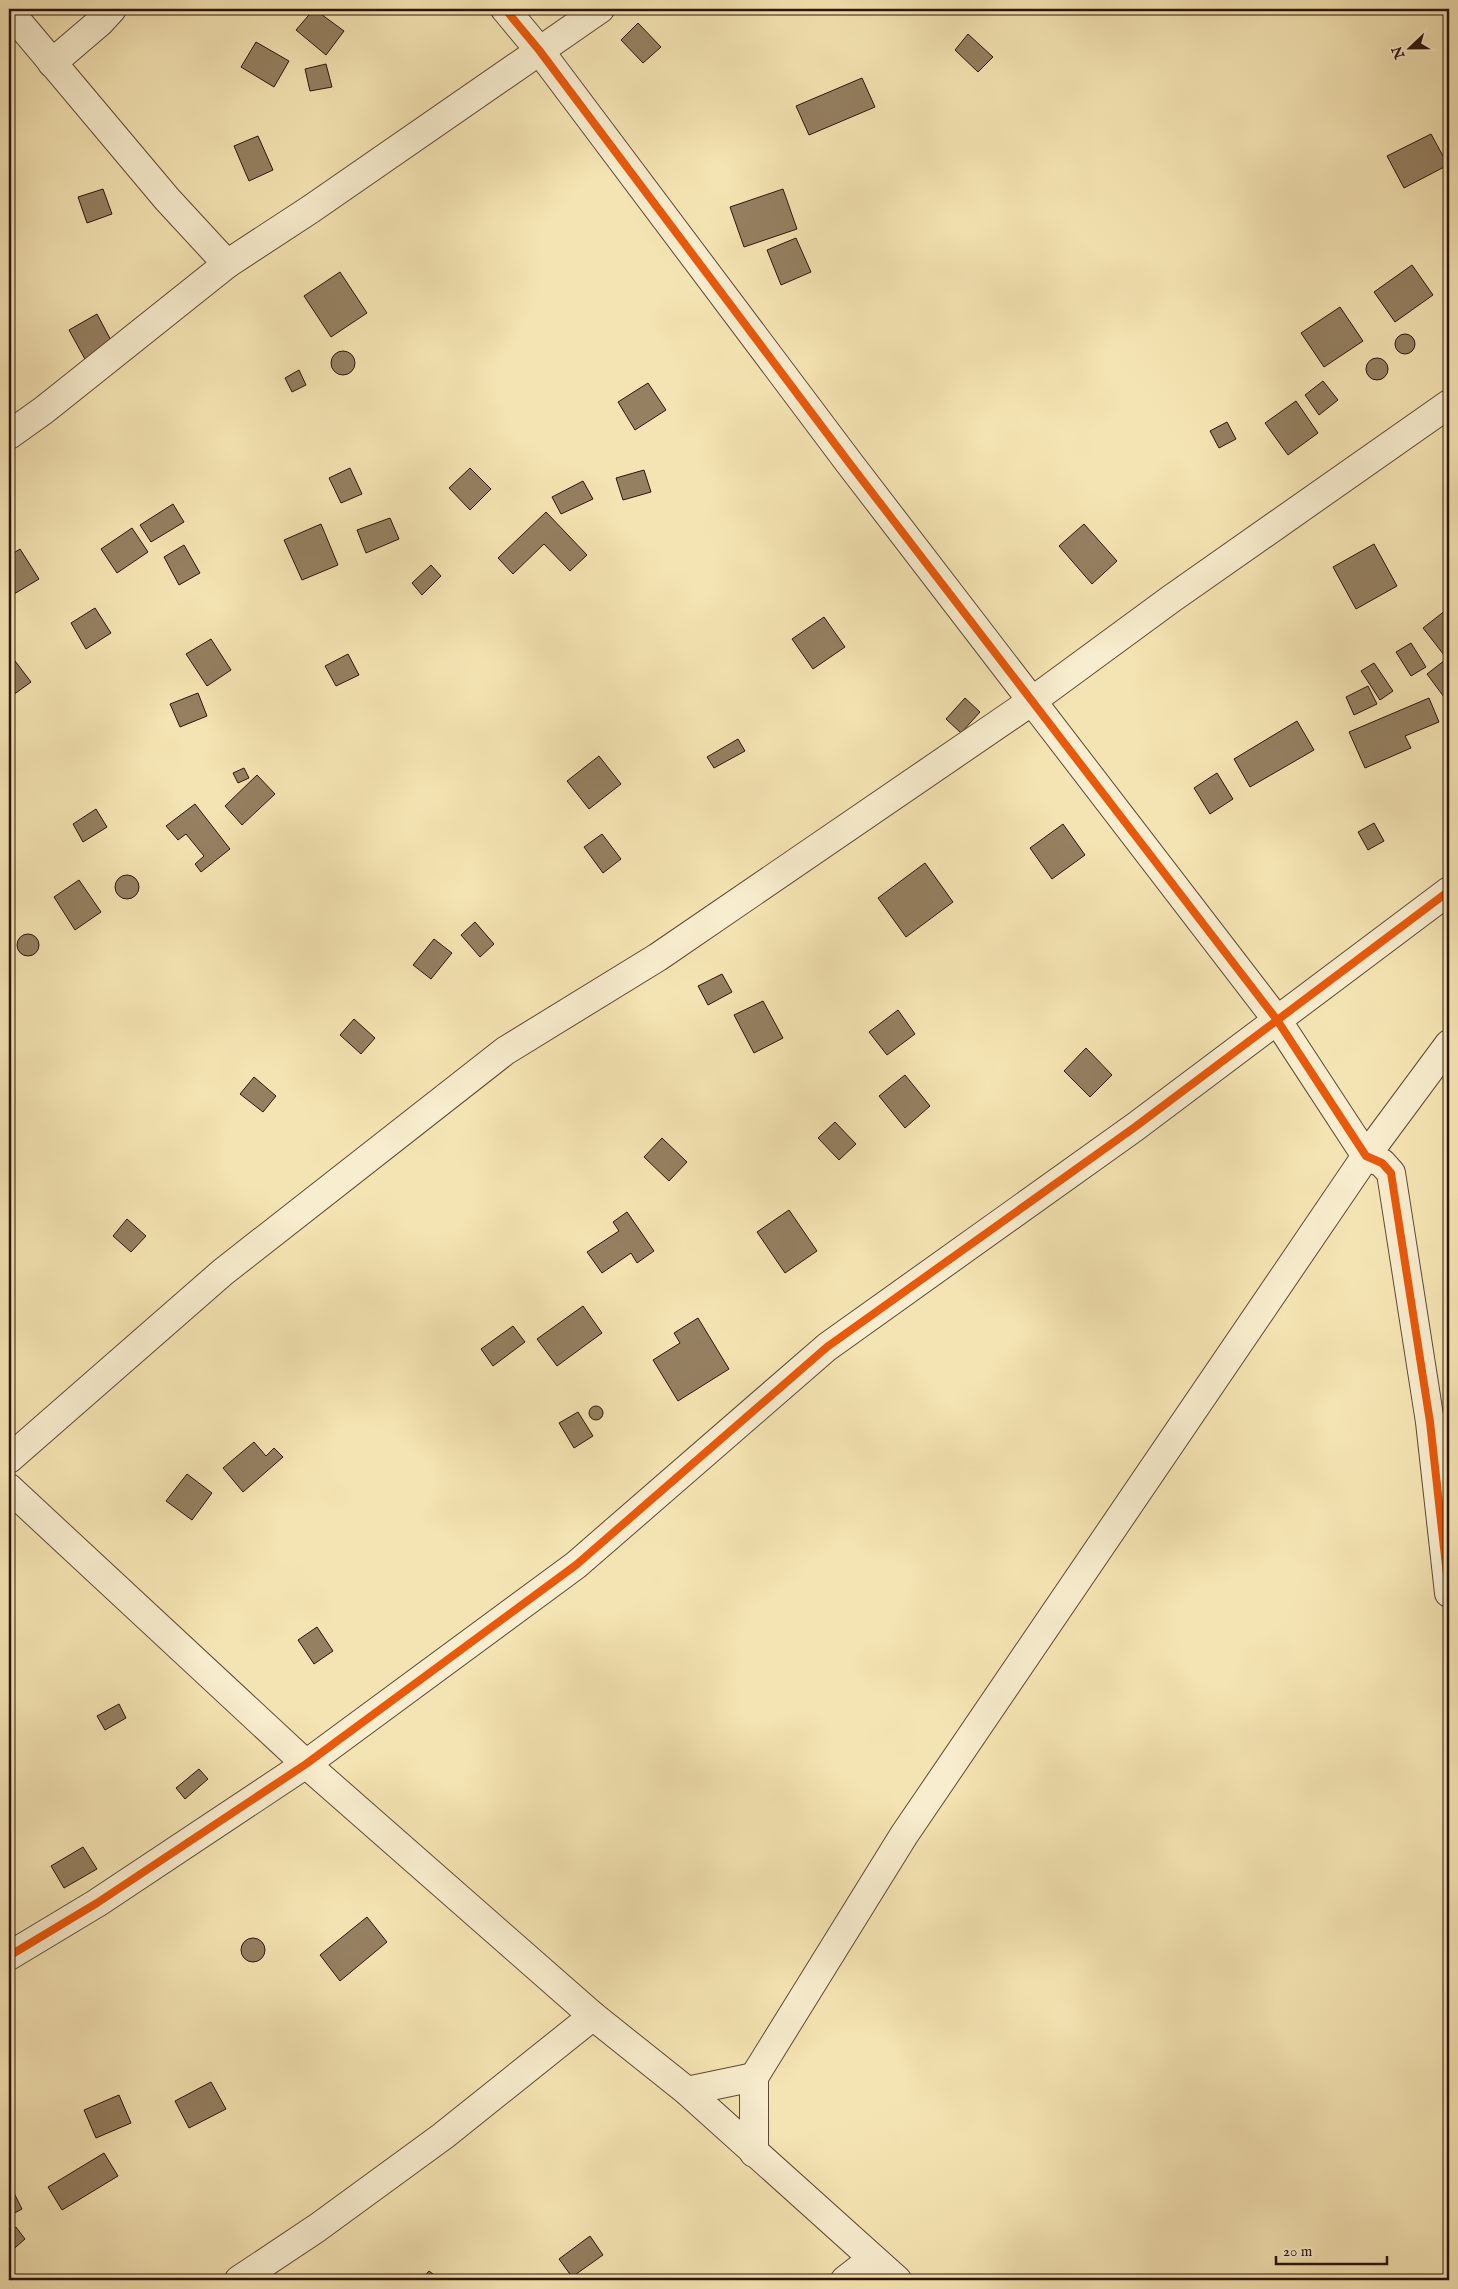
<svg xmlns="http://www.w3.org/2000/svg" width="1458" height="2289" font-family="'IM FELL English',serif">
	<style>
		.building { fill: #958061; stroke: #2c1409 }
		.lines { fill: none; stroke-linecap: round; stroke-linejoin: round }
		.minor-casing { stroke: #5e4834; stroke-width: 30 }
		.minor { stroke: #f8edce; stroke-width: 28 }
		.cycleway-casing { stroke: #f8edce; stroke-width: 11 }
		.cycleway { stroke: #e8590c; stroke-width: 8 }
	</style>
	<rect width="100%" height="100%" fill="#f5e4b3"/>
	<filter id="stains"><feTurbulence type="fractalNoise" baseFrequency=".004" numOctaves="4"/><feColorMatrix values="0 0 0 0 .2 0 0 0 0 .09 0 0 0 0 .02 0 0 0 .5 -.17"/></filter>
	<radialGradient id="worn" r=".72"><stop offset=".6" stop-color="#630" stop-opacity="0"/><stop offset="1" stop-color="#630" stop-opacity=".3"/></radialGradient>
	<g class="building">
		<polygon points="314,9 344,31 326,55 296,30"/>
		<polygon points="638,23 661,47 643,63 621,40"/>
		<polygon points="968,34 993,57 978,72 955,50"/>
		<polygon points="256,42 289,61 274,87 241,67"/>
		<polygon points="326,64 332,87 310,91 305,69"/>
		<polygon points="862,78 875,107 809,135 796,106"/>
		<polygon points="1431,134 1448,165 1404,188 1387,156"/>
		<polygon points="258,136 273,170 249,181 234,146"/>
		<polygon points="103,189 112,214 87,223 78,197"/>
		<polygon points="783,189 797,229 744,247 730,207"/>
		<polygon points="796,238 811,272 781,285 767,250"/>
		<polygon points="1412,265 1433,295 1395,322 1374,292"/>
		<polygon points="340,272 367,313 331,337 304,296"/>
		<polygon points="1340,307 1363,341 1324,367 1301,333"/>
		<polygon points="97,314 114,346 86,361 69,330"/>
		<circle cx="1405" cy="344" r="10"/>
		<circle cx="343" cy="363" r="12"/>
		<circle cx="1377" cy="369" r="11"/>
		<polygon points="299,370 306,385 292,392 285,378"/>
		<polygon points="1323,381 1338,400 1319,415 1305,395"/>
		<polygon points="648,383 666,410 635,430 618,402"/>
		<polygon points="1296,401 1318,433 1288,455 1265,423"/>
		<polygon points="1227,422 1236,439 1219,448 1210,431"/>
		<polygon points="350,468 362,494 341,503 329,478"/>
		<polygon points="470,468 491,489 470,510 449,488"/>
		<polygon points="644,470 651,492 623,500 616,478"/>
		<polygon points="583,481 593,499 561,514 552,497"/>
		<polygon points="173,504 184,522 151,542 140,525"/>
		<polygon points="546,512 587,555 570,571 544,544 513,574 498,558"/>
		<polygon points="390,518 399,539 366,553 357,530"/>
		<polygon points="321,524 338,565 302,580 284,540"/>
		<polygon points="1084,524 1117,561 1092,584 1059,546"/>
		<polygon points="132,528 148,552 117,573 101,549"/>
		<polygon points="1374,544 1397,586 1356,609 1333,567"/>
		<polygon points="184,545 200,573 179,585 164,557"/>
		<polygon points="20,549 39,579 9,597 9,556"/>
		<polygon points="431,565 441,576 422,595 412,583"/>
		<polygon points="95,608 111,633 86,649 71,623"/>
		<polygon points="1446,610 1449,614 1449,651 1444,655 1423,628"/>
		<polygon points="824,617 845,647 813,669 792,639"/>
		<polygon points="211,639 231,670 207,686 186,654"/>
		<polygon points="1411,643 1426,667 1411,676 1396,652"/>
		<polygon points="348,654 359,675 336,686 325,666"/>
		<polygon points="12,657 31,682 9,698 9,660"/>
		<polygon points="1449,657 1449,693 1444,697 1427,674"/>
		<polygon points="1374,663 1393,691 1380,700 1361,671"/>
		<polygon points="1368,686 1377,704 1354,715 1346,697"/>
		<polygon points="198,693 207,716 180,727 170,704"/>
		<polygon points="965,698 980,712 961,733 946,719"/>
		<polygon points="1429,698 1439,722 1405,736 1411,748 1365,768 1349,732"/>
		<polygon points="1297,721 1314,750 1250,787 1234,759"/>
		<polygon points="738,739 745,751 714,768 707,757"/>
		<polygon points="599,756 621,784 589,809 567,781"/>
		<polygon points="244,768 249,778 238,783 233,773"/>
		<polygon points="1217,773 1233,799 1210,814 1194,788"/>
		<polygon points="257,775 275,794 242,825 225,806"/>
		<polygon points="195,804 230,849 201,872 195,864 204,856 186,834 178,840 166,826"/>
		<polygon points="96,809 107,827 83,842 73,824"/>
		<polygon points="1374,823 1384,841 1368,850 1358,832"/>
		<polygon points="1063,824 1085,855 1052,879 1030,848"/>
		<polygon points="602,834 621,859 603,873 584,847"/>
		<polygon points="925,863 953,902 906,937 878,898"/>
		<circle cx="127" cy="887" r="12"/>
		<polygon points="79,880 101,912 75,930 54,897"/>
		<polygon points="475,922 494,944 480,957 461,935"/>
		<circle cx="28" cy="945" r="11"/>
		<polygon points="434,939 452,953 431,979 413,965"/>
		<polygon points="722,974 732,992 708,1005 698,986"/>
		<polygon points="763,1001 783,1038 754,1053 734,1015"/>
		<polygon points="898,1010 915,1034 887,1055 869,1032"/>
		<polygon points="354,1019 375,1038 361,1054 340,1035"/>
		<polygon points="1086,1048 1112,1075 1090,1097 1064,1071"/>
		<polygon points="905,1075 930,1106 905,1128 879,1096"/>
		<polygon points="254,1077 276,1096 263,1112 240,1094"/>
		<polygon points="835,1122 856,1144 839,1160 818,1138"/>
		<polygon points="662,1138 687,1162 669,1181 644,1157"/>
		<polygon points="789,1210 817,1251 785,1273 757,1232"/>
		<polygon points="627,1212 654,1251 637,1263 631,1253 602,1273 587,1252 619,1231 613,1222"/>
		<polygon points="127,1219 146,1236 131,1252 113,1236"/>
		<polygon points="583,1306 602,1333 557,1366 537,1339"/>
		<polygon points="698,1318 729,1369 678,1401 653,1360 680,1343 674,1333"/>
		<polygon points="513,1326 525,1342 493,1366 481,1349"/>
		<circle cx="596" cy="1413" r="7"/>
		<polygon points="578,1412 593,1436 574,1448 559,1423"/>
		<polygon points="254,1442 266,1456 274,1448 283,1457 243,1492 223,1468"/>
		<polygon points="187,1474 212,1493 192,1520 166,1501"/>
		<polygon points="317,1627 333,1651 314,1664 298,1640"/>
		<polygon points="119,1704 126,1718 105,1730 97,1716"/>
		<polygon points="199,1769 208,1779 185,1799 176,1788"/>
		<polygon points="83,1847 97,1869 64,1888 51,1866"/>
		<polygon points="367,1917 387,1942 340,1981 320,1955"/>
		<circle cx="253" cy="1950" r="12"/>
		<polygon points="211,2082 226,2109 189,2128 175,2101"/>
		<polygon points="119,2095 131,2123 96,2138 84,2110"/>
		<polygon points="104,2153 118,2176 62,2210 48,2187"/>
		<polygon points="9,2183 22,2209 9,2216"/>
		<polygon points="16,2227 25,2239 9,2253 9,2233"/>
		<polygon points="590,2236 603,2255 572,2277 559,2259"/>
		<polygon points="429,2271 441,2280 421,2280"/>
	</g>
	<g class="lines">
		<defs>
			<g id="minor">
				<polyline points="505,9 539,50 850,464 1277,1020 1366,1156 1382,1163 1391,1173 1430,1422 1449,1593"/>
				<polyline points="9,11 167,199 227,264"/>
				<polyline points="52,63 100,22 112,9"/>
				<polyline points="9,435 44,410 227,264 311,209 600,9"/>
				<polyline points="9,1459 223,1272 505,1051 658,957 1032,701 1171,599 1449,404"/>
				<polyline points="9,1488 306,1764 593,2016 687,2091 897,2280"/>
				<polyline points="9,1956 97,1903 306,1764 576,1565 827,1347 1135,1127 1449,891"/>
				<polyline points="687,2091 754,2077"/>
				<polyline points="754,2153 754,2077 904,1835 1366,1156 1449,1044"/>
				<polyline points="239,2280 317,2228 443,2136 593,2016"/>
				<polyline points="845,2280 872,2259"/>
			</g>
		</defs>
		<use href="#minor" class="minor-casing"/>
		<use href="#minor" class="minor"/>
		<defs>
			<g id="cycleway">
				<polyline points="505,9 539,50 850,464 1277,1020 1366,1156 1382,1163 1391,1173 1430,1422 1449,1593"/>
				<polyline points="9,1956 97,1903 306,1764 576,1565 827,1347 1135,1127 1449,891"/>
			</g>
		</defs>
		<use href="#cycleway" class="cycleway-casing"/>
		<use href="#cycleway" class="cycleway"/>
	</g>
	<rect width="1458" height="2289" fill="none" stroke="#f5e4b3" stroke-width="30"/>
	<rect x="10" y="10" width="1438" height="2269" fill="none" stroke="#2c1409" stroke-width="2.5"/>
	<rect x="15" y="15" width="1428" height="2259" fill="none" stroke="#2c1409"/>
	<g transform="translate(1410 48) rotate(248)" stroke="#f8edce" stroke-width="4" paint-order="stroke">
	<path d="M0-4L9 19L0 12L-9 19Z" fill="#2c1409"/>
	<text y="-8" font-size="14" font-weight="bold" text-anchor="middle" fill="#2c1409">N</text>
	</g>
	<path d="M1276 2256v8h111v-8" fill="none" stroke="#2c1409" stroke-width="2.5"/>
	<text x="1283" y="2256" font-size="15" fill="#2c1409" stroke="#f8edce" stroke-width="4" paint-order="stroke">20 m</text>
	<rect width="100%" height="100%" filter="url(#stains)"/>
	<rect width="100%" height="100%" fill="url(#worn)"/>
</svg>
